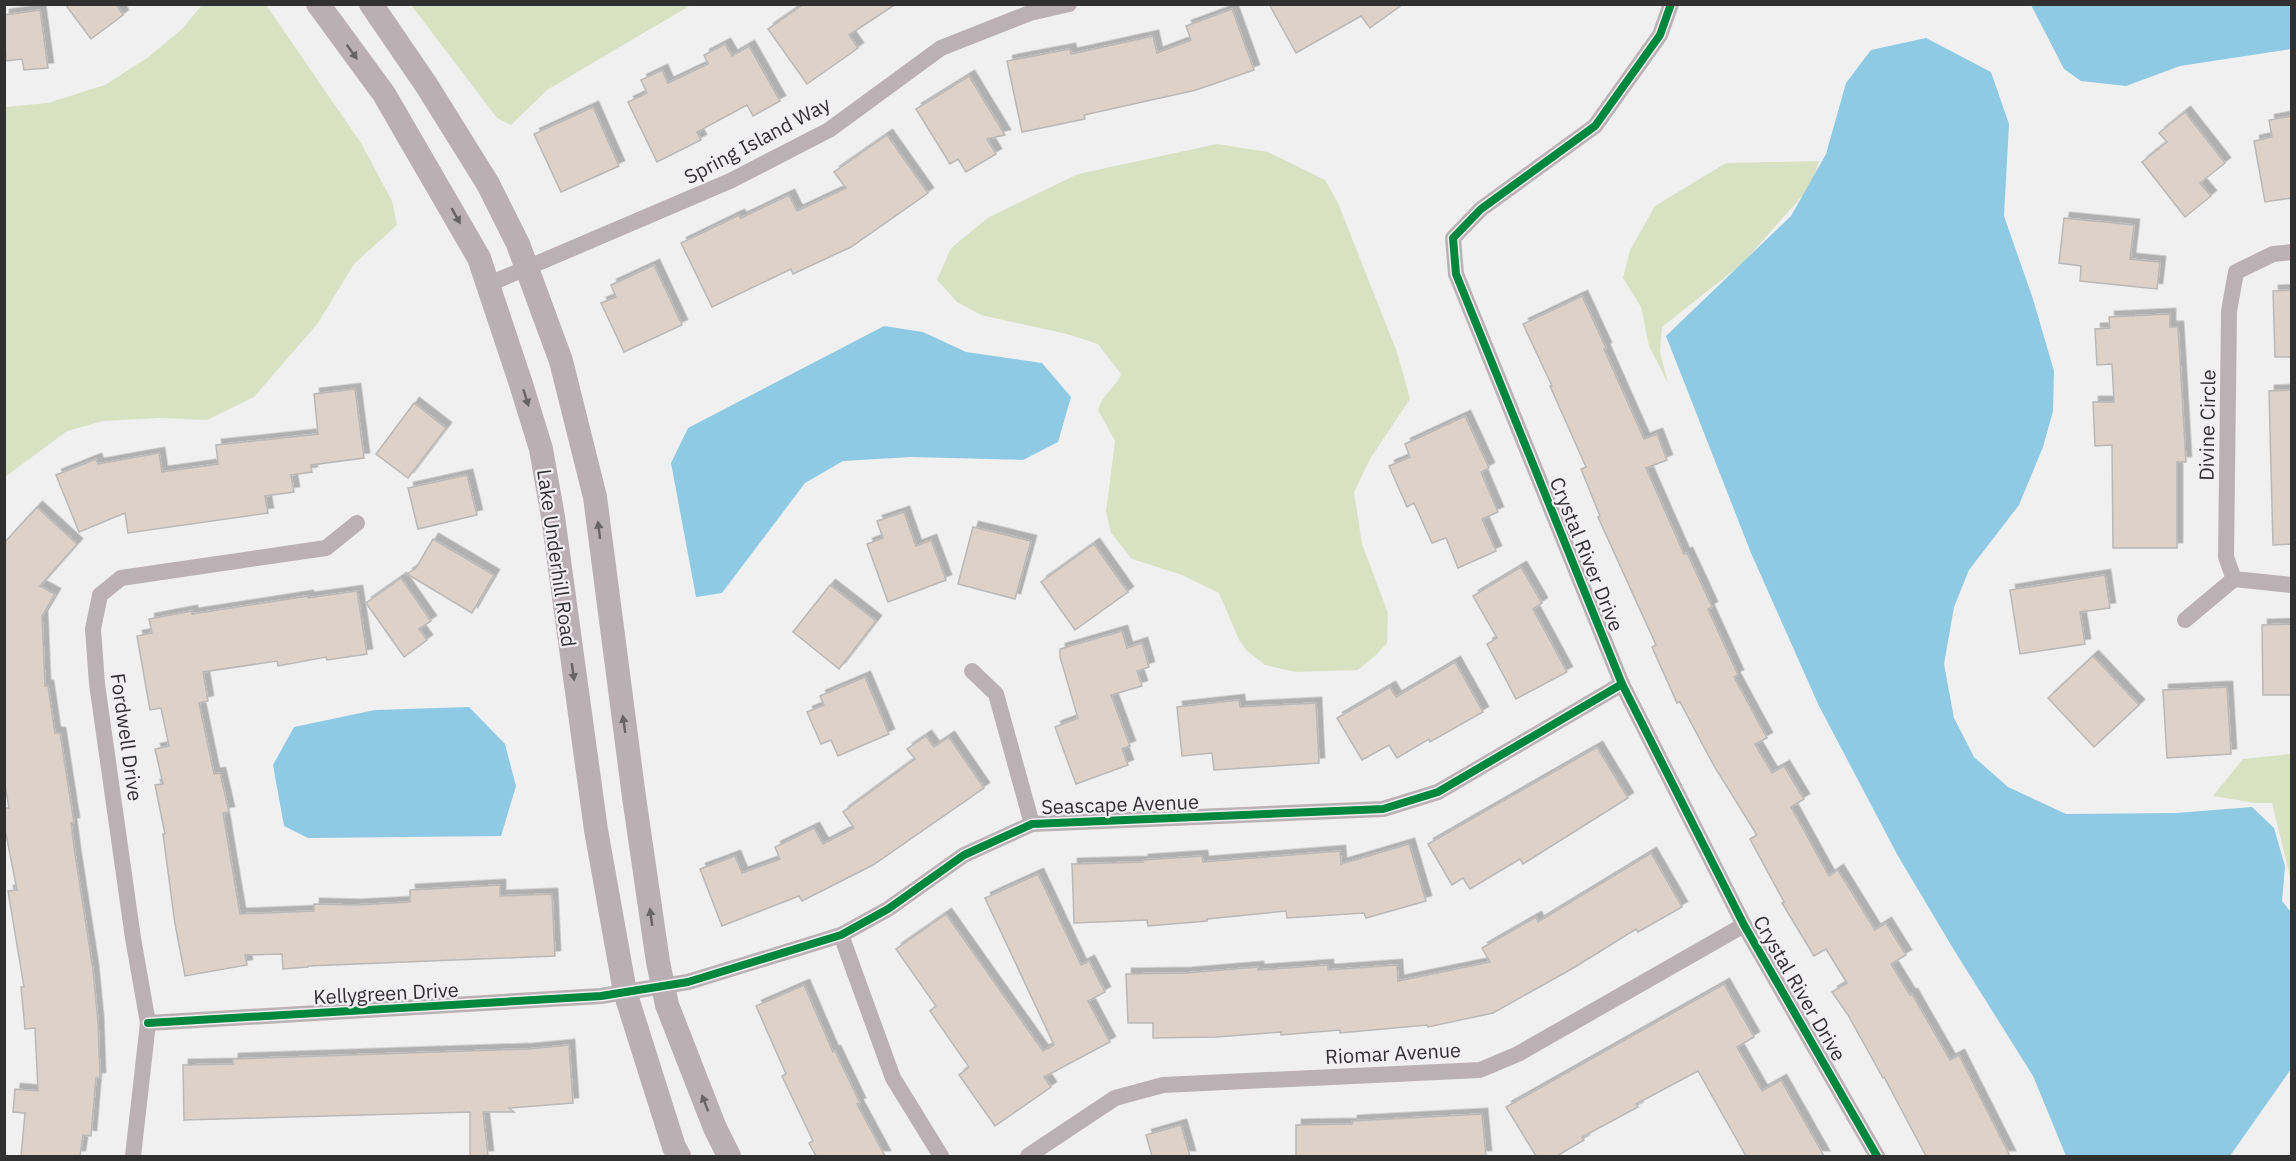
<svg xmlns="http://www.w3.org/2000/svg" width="2296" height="1161" font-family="'IBM Plex Sans',sans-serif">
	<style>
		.green { fill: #d9e1c3 }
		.water { fill: #8ecae4 }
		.building { fill: #ded1c8; stroke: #b9b8b8; stroke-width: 1.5; filter: url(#shadow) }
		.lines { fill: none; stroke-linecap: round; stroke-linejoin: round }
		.street { stroke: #bbb1b4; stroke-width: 16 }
		.secondary { stroke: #baafb3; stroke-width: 24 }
		.cycleway-casing { stroke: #f1eff2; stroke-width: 11 }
		.cycleway { stroke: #00873e; stroke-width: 8 }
		.oneway { fill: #686365 }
		.labels { text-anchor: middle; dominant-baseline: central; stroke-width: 4.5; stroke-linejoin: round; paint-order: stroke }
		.street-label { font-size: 20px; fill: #313031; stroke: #f1eff2 }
	</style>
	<defs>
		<filter id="shadow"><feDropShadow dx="5.5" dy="-5.5" stdDeviation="0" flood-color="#0004"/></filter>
	</defs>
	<rect width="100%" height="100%" fill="#f1f0f1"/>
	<g class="green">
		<polygon points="202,5 266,5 361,143 392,201 397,225 354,264 318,323 254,397 207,420 159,418 103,421 67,431 5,477 5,107 48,103 105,85 147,58 182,29"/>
		<polygon points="411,5 691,5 547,90 511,125 497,118"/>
		<path d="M1217,144l51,8 57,28 13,23 59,149 13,47 -40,60 -16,33 8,52 26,69 -1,30 -11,12 -18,15 -62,2 -31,-7 -18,-14 -8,-11 -20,-47 -37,-18 -50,-16 -21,-26 -5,-21 9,-71 -17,-31c5,-17 17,-21 23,-36l-23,-30 -31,-10 -86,-19 -24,-13 -20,-22 14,-32 38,-31 89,-43z"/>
		<polygon points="1819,161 1811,186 1743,263 1662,327 1660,352 1668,383 1649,346 1641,307 1623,278 1630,250 1655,206 1726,163"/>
		<polygon points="2291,754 2292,754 2291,881 2272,803 2255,803 2213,796 2243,759"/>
	</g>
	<g class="water">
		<polygon points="2031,5 2291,5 2291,49 2180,66 2126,86 2081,81 2064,69"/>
		<polygon points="1926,38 1991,72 2009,124 2004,216 2033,299 2054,371 2053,411 2043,447 2019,505 1969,570 1954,607 1944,664 1954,718 1974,757 2008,787 2066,814 2176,813 2252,807 2274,828 2285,866 2282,901 2291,912 2291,1069 2230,1156 2066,1156 2033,1076 1954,950 1898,856 1819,706 1751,553 1666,336 1791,216 1826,154 1846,83 1871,50"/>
		<polygon points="884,326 923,332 966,352 1042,363 1071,397 1058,442 1023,460 911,457 843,461 805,483 722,593 696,597 671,463 688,428"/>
		<polygon points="469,707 505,744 516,786 501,836 308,838 284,826 273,765 294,727 375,710"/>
	</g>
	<g class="building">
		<polygon points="65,4 116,4 123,15 91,39"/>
		<polygon points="804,4 896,4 849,35 858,48 807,84 768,29"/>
		<polygon points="1269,4 1403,4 1370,28 1361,16 1296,53"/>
		<polygon points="1232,9 1254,70 1196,90 1084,115 1085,119 1022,132 1007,61 1070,49 1071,54 1153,36 1157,53 1191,40 1186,26"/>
		<polygon points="40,10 48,68 24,70 22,59 6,61 4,15"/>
		<polygon points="725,44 732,56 749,46 780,101 753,116 747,105 697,132 701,140 657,162 628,102 647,93 641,80 662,70 668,83 708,64 704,55"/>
		<polygon points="969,76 1005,135 987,139 996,154 966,172 958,159 950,164 916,109"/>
		<polygon points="593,107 619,166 561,192 534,134"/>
		<polygon points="2185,112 2225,163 2200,183 2211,196 2185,217 2142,162 2167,142 2159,133"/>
		<polygon points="2292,116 2292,198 2265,202 2254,141 2272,137 2269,120"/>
		<polygon points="887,135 928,193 851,247 793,274 791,269 712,307 681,243 739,215 741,218 789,195 797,211 846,188 834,172"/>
		<polygon points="2064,218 2134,225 2130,259 2160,262 2157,289 2080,281 2081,266 2059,263"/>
		<polygon points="654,265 682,325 624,352 601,303 616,297 611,285"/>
		<polygon points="2292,290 2292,357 2275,357 2273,291"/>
		<polygon points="1582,296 1606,348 1604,349 1644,439 1657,434 1667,460 1646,468 1684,554 1687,553 1712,607 1708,609 1738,675 1734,677 1767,738 1755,744 1772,773 1784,766 1804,799 1791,807 1829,876 1838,870 1875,930 1886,923 1906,955 1891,964 1910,995 1912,994 1950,1060 1959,1055 2010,1156 1926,1156 1884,1077 1883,1078 1848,1015 1832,992 1847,983 1826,949 1814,956 1782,903 1784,902 1750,839 1757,835 1714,766 1680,702 1677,703 1652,647 1656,645 1598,517 1600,516 1581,469 1586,467 1550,386 1552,386 1523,324"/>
		<polygon points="2170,314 2170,327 2178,327 2186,462 2177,462 2177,548 2113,548 2112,445 2095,446 2093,402 2114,402 2112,364 2097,365 2095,329 2110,328 2109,317"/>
		<polygon points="355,389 364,458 311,465 312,472 291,475 294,492 265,496 268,513 128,533 125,513 79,532 56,475 96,459 98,464 159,453 162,472 218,464 216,445 318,434 314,394"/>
		<polygon points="2292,390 2292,544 2273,545 2269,391"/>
		<polygon points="414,403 446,428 408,478 376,454"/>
		<polygon points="1465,416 1489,468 1481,472 1498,512 1482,519 1496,551 1458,568 1446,538 1432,543 1414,503 1407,507 1389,466 1410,457 1405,444"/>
		<polygon points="467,475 477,515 418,529 408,488"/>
		<polygon points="37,507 77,544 40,586 55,594 42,616 45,686 48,686 55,733 60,733 74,823 71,823 75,854 93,970 98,1022 100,1078 96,1078 91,1136 83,1135 80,1156 21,1156 25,1113 13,1112 15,1089 38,1091 35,1028 25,1029 21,987 24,987 8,891 17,890 4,824 4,808 9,808 4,779 4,543"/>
		<polygon points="904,512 916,546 931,540 946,580 888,602 867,544 883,538 877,521"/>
		<polygon points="973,527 1031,541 1015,599 958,584"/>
		<polygon points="433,539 494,575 472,613 407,574 416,568"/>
		<polygon points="1094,544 1128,592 1075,630 1041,582"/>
		<polygon points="1521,567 1542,603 1533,609 1567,672 1516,699 1487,644 1497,638 1473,596"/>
		<polygon points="2105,575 2110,608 2080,612 2085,644 2020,654 2010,590"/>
		<polygon points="401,578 431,621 419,629 427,640 404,657 366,603"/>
		<polygon points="830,585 876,621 839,669 793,632"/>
		<polygon points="357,591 367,654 327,660 326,657 278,666 277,661 203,672 208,701 199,703 214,774 220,773 229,812 223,813 240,914 314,911 314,904 355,905 410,902 410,890 500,885 500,896 552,894 555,956 308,966 308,967 283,969 282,954 245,955 247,965 185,976 175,924 163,834 165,834 155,785 163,784 155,749 169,746 161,708 150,710 137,636 152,633 149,619 192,611 192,614 308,596 308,598"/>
		<polygon points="2292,624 2292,695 2263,695 2262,625"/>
		<polygon points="1122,631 1127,648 1142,643 1149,667 1137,671 1142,686 1111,695 1130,746 1122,749 1128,765 1076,784 1055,727 1078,718 1060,657 1060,649"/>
		<polygon points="2093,656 2139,705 2094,747 2048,698"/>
		<polygon points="1455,662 1483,712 1430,742 1429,739 1397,758 1389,745 1362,760 1337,718 1390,687 1396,697"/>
		<polygon points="865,677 889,734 838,756 831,740 821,744 807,712 824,705 820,696"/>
		<polygon points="2227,687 2231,754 2167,758 2163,690"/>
		<polygon points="1239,700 1240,707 1316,703 1319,763 1214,770 1212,753 1182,756 1177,707"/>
		<polygon points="926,736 934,747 949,737 984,788 873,865 802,901 799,896 722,926 700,869 735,856 742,873 780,859 775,847 814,828 823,844 854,828 843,812 915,759 907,749"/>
		<polygon points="1597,747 1628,798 1523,864 1520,859 1470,889 1463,878 1452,885 1428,844"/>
		<polygon points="1409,844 1426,901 1366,918 1364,913 1287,918 1286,911 1207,919 1207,921 1148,926 1147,920 1074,923 1072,864 1143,862 1143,860 1202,856 1203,862 1340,851 1341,864"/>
		<polygon points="1651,853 1682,907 1638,932 1636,929 1575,967 1493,1013 1428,1027 1427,1025 1340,1033 1340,1030 1281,1035 1281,1032 1216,1037 1153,1038 1153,1023 1128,1023 1126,974 1186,973 1258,967 1258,970 1328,965 1328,970 1397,965 1398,981 1490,962 1482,948 1536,917 1538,922"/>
		<polygon points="1038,874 1081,965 1089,961 1105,992 1088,1001 1110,1042 1044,1077 1051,1087 995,1126 959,1075 969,1067 930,1011 936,1006 896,949 946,914 1043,1051 1054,1045 985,898"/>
		<polygon points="1724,984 1754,1037 1737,1047 1762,1091 1781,1080 1824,1156 1746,1156 1698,1071 1636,1104 1638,1107 1582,1137 1584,1140 1557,1156 1536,1156 1506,1107"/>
		<polygon points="804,985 833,1052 835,1051 860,1103 857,1104 885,1156 816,1156 809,1143 813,1141 782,1076 786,1074 756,1006"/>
		<polygon points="569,1045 573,1103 509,1108 514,1112 483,1112 488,1156 470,1156 470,1112 184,1120 183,1065 233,1064 233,1059 528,1049"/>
		<polygon points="1482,1114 1486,1156 1296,1156 1296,1125 1352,1124 1352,1121"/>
		<polygon points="1181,1125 1190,1156 1152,1156 1146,1135"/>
	</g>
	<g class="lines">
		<g class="street">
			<polyline points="1671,4 1660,35 1595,126 1481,209 1453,238 1456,274 1622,684 1744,925 1877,1156"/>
			<polyline points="2292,252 2273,254 2236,272 2229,311 2226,557 2234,579 2292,585"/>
			<polyline points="489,284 730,181 829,130 941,48 1030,13 1069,4"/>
			<polyline points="2185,620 2234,579"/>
			<polyline points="972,671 996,694 1032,824"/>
			<polyline points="841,935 893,1078 941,1156"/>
			<polyline points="148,1023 601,996 688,982 841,935 888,909 964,855 1032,824 1383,809 1438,792 1622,684"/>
			<polyline points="133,1156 148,1023 133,938 97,684 93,629 100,595 121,578 326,548 357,523"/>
			<polyline points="1028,1156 1115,1098 1163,1085 1480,1070 1518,1054 1744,925"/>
		</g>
		<g class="secondary">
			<polyline points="318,4 384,94 479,258 521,384 541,449 553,517 596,830 625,992 674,1147 679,1156"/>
			<polyline points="371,4 427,86 488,184 518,244 561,361 595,497 634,797 658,962 667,1005 715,1128 729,1156"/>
		</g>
		<defs>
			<g id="cycleway">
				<polyline points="1671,4 1660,35 1595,126 1481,209 1453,238 1456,274 1622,684 1744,925 1877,1156"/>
				<polyline points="148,1023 601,996 688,982 841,935 888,909 964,855 1032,824 1383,809 1438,792 1622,684"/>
			</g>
		</defs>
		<use href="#cycleway" class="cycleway-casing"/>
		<use href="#cycleway" class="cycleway"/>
	</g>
	<defs><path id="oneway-solid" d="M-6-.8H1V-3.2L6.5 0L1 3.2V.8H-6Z" transform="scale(1.5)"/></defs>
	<g class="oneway">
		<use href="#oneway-solid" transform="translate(352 52) rotate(54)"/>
		<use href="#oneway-solid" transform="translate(456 216) rotate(61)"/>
		<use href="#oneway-solid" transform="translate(526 398) rotate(73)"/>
		<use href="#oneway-solid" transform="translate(599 530) rotate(-97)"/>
		<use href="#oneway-solid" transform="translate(573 672) rotate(82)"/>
		<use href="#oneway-solid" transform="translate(624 724) rotate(-98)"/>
		<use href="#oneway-solid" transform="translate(651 917) rotate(-98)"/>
		<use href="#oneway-solid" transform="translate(705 1103) rotate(-111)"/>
	</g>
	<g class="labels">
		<g class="street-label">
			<text transform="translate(757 140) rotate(-28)">Spring Island Way</text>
			<text transform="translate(2207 425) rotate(-89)">Divine Circle</text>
			<text transform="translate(1587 554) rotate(68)">Crystal River Drive</text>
			<text transform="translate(557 558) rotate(82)">Lake Underhill Road</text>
			<text transform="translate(127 737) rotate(82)">Fordwell Drive</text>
			<text transform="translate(1120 804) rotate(-2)">Seascape Avenue</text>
			<text transform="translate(1800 988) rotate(60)">Crystal River Drive</text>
			<text transform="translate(386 993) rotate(-3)">Kellygreen Drive</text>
			<text transform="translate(1393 1053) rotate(-3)">Riomar Avenue</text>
		</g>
	</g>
	<rect width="2296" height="1161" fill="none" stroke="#313031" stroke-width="12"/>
</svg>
